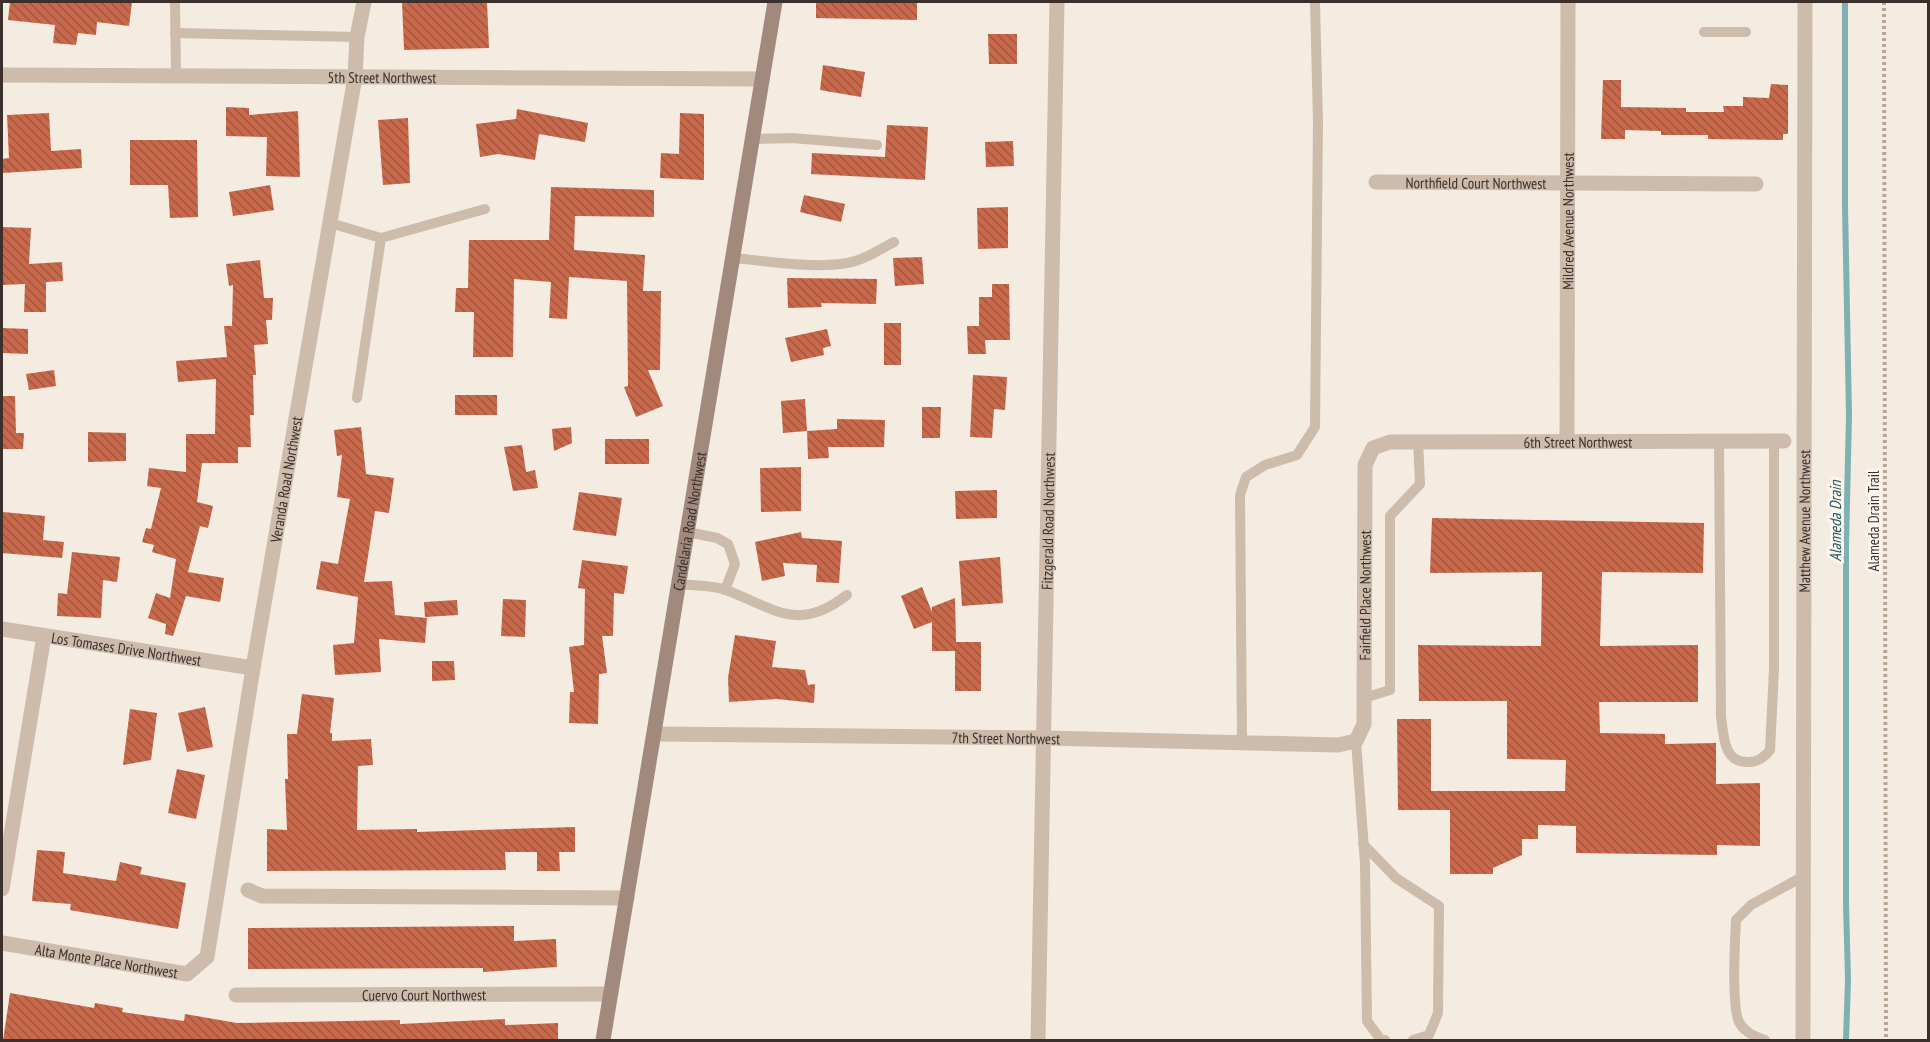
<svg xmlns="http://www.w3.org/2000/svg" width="1930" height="1042" font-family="'PT Sans Narrow',sans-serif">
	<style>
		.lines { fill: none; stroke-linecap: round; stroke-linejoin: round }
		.stream { stroke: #7fb0b2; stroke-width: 6 }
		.building { fill: url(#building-back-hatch) }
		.path { stroke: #b9a596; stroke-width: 4; stroke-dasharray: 3 3; stroke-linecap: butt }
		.service { stroke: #cdbbac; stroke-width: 10 }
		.minor { stroke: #cdbbac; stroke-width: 15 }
		.secondary { stroke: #a18a7d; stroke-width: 15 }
		.labels { text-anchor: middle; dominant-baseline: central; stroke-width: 6; stroke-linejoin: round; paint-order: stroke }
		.street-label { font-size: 15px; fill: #3b302b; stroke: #fbf5ee }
		.water-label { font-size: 16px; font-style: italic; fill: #1f5a5e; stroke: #fbf5ee }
	</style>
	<defs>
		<pattern id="building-back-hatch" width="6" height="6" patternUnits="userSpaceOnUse" patternTransform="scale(1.5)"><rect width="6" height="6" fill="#c8694b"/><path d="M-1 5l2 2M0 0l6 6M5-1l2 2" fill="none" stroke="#a4573f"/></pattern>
	</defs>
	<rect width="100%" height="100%" fill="#f4ebe1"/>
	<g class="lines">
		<polyline class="stream" points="1845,2 1845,206 1849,415 1846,545 1846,904 1848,980 1846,1040"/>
	</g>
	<g class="building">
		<polygon points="10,2 132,2 129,26 97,22 96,35 78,33 76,45 53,43 55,25 8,20"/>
		<polygon points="402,2 487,2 489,48 404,50"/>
		<polygon points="816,2 917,2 917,20 816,18"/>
		<polygon points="988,34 1017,34 1017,64 989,64"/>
		<polygon points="823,65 865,72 861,97 820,90"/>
		<polygon points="1603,80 1621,80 1621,107 1686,108 1686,112 1724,112 1723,106 1743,106 1743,97 1769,98 1771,84 1788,85 1788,134 1783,134 1783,140 1708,139 1708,135 1661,135 1661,131 1625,130 1625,139 1601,139"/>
		<polygon points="226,107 249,108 249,115 298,111 300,177 266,176 267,137 226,136"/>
		<polygon points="517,109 588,123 585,142 539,134 535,160 498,154 480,157 476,124 516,119"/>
		<polygon points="49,113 51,151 81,149 82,168 2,173 2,159 9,158 7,115"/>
		<polygon points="680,113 704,114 704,180 660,178 661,153 679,154"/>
		<polygon points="408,118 410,183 383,185 378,120"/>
		<polygon points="887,125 928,127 925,180 811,174 812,153 885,157"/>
		<polygon points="130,140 197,140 198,217 170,218 168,185 130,185"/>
		<polygon points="1013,141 1014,166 986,167 985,142"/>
		<polygon points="270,185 274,210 233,216 229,192"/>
		<polygon points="551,187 654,190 654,217 575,216 574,250 645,255 643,291 661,291 660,370 648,370 663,406 636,417 624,387 628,386 627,281 569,277 567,319 549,318 551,282 514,279 513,357 473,357 474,312 455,312 456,288 468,288 469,240 549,240"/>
		<polygon points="804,195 845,204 841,222 800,212"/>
		<polygon points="1008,207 1008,248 978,249 977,208"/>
		<polygon points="2,227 31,228 29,264 62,262 63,281 46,282 46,312 24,312 25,284 2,285"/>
		<polygon points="922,257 924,284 895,286 893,258"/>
		<polygon points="260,260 264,298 273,298 272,320 266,320 268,344 254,345 256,375 253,375 254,415 250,415 251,447 238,447 238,463 202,463 197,502 213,506 208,528 200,526 188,572 224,578 220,602 186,596 173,636 165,634 166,624 148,618 156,593 170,598 176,559 152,552 154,545 142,542 146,528 151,529 161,488 147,486 149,468 186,472 186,434 215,434 216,379 178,382 176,361 227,357 224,326 232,326 233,285 229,286 226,264"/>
		<polygon points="787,278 877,279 876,304 821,303 822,307 788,308"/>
		<polygon points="992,284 1009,284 1010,340 985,340 986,354 968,354 967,326 979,326 979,297 992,297"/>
		<rect x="884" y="323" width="17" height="42"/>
		<polygon points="2,328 28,329 28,354 2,353"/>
		<polygon points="827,329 831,346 823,348 824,355 791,362 785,338"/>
		<polygon points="54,370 56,386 29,390 26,374"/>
		<polygon points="973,375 1007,377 1005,410 994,409 992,438 970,437"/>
		<rect x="455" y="395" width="42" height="20"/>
		<polygon points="2,396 15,396 16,433 24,433 23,449 2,449"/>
		<polygon points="805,399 807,431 837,429 837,419 885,420 884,447 828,447 829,458 808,459 807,431 783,433 781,401"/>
		<polygon points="922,407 941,407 940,438 922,438"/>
		<polygon points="361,427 366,474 394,478 389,513 375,511 364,582 392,581 395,615 427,618 425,643 379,639 381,672 335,675 333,645 354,643 358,597 316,589 321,561 338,564 350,499 337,497 342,455 337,456 334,430"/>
		<polygon points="571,427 572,443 554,451 552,429"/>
		<polygon points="88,432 126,433 126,461 88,462"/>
		<rect x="605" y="439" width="44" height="25"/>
		<polygon points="522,445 526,472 535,470 538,488 513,491 504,447"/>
		<polygon points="801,467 801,511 761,512 760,468"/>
		<polygon points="997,490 997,518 956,519 955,491"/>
		<polygon points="579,492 622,498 616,536 573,530"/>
		<polygon points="3,512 45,516 43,540 64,542 62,558 2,553"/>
		<polygon points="1432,518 1704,523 1703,573 1602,572 1600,646 1698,645 1698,702 1599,702 1600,733 1665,734 1665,744 1716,743 1716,784 1760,783 1760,846 1717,845 1717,855 1576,853 1576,826 1538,825 1538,839 1522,839 1522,855 1493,868 1493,874 1450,874 1450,810 1398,810 1397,719 1431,719 1431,791 1565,791 1566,760 1507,759 1507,701 1419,701 1418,645 1541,646 1542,572 1430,573"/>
		<polygon points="801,532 802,538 842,541 839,583 816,582 817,565 783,563 785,576 762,581 755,542"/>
		<polygon points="72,552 120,557 117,582 103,580 101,618 57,616 58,593 67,594"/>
		<polygon points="1000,557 1003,603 962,606 959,561"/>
		<polygon points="582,560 628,566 624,594 614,593 613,636 602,636 607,673 599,674 598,724 569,723 570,692 574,692 569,647 584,645 585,589 578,588"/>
		<polygon points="922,587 932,612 932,607 955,598 956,642 981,642 981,691 955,691 955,651 932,651 932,622 914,629 901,596"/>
		<polygon points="503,599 526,600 525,637 501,636"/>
		<polygon points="457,600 458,615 425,617 424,602"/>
		<polygon points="735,635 776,641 772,667 805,670 808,685 815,684 814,703 777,699 729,702 728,678"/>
		<polygon points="432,661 454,661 455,680 432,681"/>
		<polygon points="302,694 334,698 330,733 332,733 332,741 371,739 373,765 358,766 357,830 417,829 417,832 575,827 575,852 559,852 560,871 537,871 537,852 505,852 506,870 267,871 267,829 287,830 285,779 288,779 287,734 297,734"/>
		<polygon points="205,707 213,747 187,752 178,713"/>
		<polygon points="130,709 157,713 151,760 123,765"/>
		<polygon points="177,769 205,775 196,819 168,813"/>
		<polygon points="37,850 65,852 63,873 116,881 120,862 142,867 140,874 186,883 178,929 70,910 71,904 32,901"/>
		<polygon points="514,926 514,941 556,939 557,967 483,972 483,968 248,969 248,928"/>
		<polygon points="10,993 94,1008 95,1003 123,1008 122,1012 184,1021 185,1014 237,1023 400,1020 400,1024 505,1019 505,1025 558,1023 558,1041 3,1041"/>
	</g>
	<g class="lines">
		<polyline class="path" points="1884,2 1886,1040"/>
		<g class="service">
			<polyline points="175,2 176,75"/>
			<polyline points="1704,32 1746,32"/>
			<polyline points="175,33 357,37"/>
			<polyline points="753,139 792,138 877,145"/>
			<polyline points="330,223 381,238 357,398"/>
			<polyline points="381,238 485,209"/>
			<path d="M733,258c36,3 77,11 114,5 17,-3 32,-13 47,-21"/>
			<path d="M1719,440l2,277c3,18 2,44 25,45 11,1 18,-4 24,-12l4,-81v-229"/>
			<polyline points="688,532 717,538 728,544 735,564 725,590"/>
			<path d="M679,584c15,2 33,1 47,6 50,19 72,43 121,5"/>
			<polyline points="1364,698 1390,690 1390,516 1420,484 1418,441"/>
			<polyline points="1242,741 1240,495 1246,477 1265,465 1297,455 1315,427 1318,122 1315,2"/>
			<polyline points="1356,741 1365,863 1367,1021 1381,1040 1385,1040"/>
			<polyline points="1363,844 1396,878 1439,906 1438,1013 1429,1035 1413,1040"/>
			<path d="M1765,1040c-10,-3 -21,-8 -26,-18 -8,-17 -4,-82 -3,-102l15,-15 53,-29"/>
		</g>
		<g class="minor">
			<path id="s1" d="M2,75l760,4"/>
			<path id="s2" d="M1376,182l380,2"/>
			<path id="s3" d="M1567,440l1,-438"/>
			<path id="s4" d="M2,629l251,39"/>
			<path id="s5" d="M655,734l390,4 293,7 18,-4 8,-17 1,-259 8,-17 17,-6 394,-1"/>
			<polyline points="2,889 44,636"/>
			<polyline points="248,890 262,896 627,898"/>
			<path id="s6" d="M2,943l185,31 20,-17 46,-289 102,-591 2,-40 7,-35"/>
			<path id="s7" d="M236,995l374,-1"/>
			<path id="s8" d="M1038,1040l19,-1038"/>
			<path id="s9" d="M1803,1040l2,-1038"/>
		</g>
		<path class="secondary" id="s10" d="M603,1040l172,-1038"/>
	</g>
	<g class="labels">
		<g class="street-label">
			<text stroke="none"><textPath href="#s1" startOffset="380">5th Street Northwest</textPath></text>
			<text stroke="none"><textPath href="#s2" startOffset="100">Northfield Court Northwest</textPath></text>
			<text stroke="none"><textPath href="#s3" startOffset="219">Mildred Avenue Northwest</textPath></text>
			<text stroke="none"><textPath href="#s5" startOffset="1204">6th Street Northwest</textPath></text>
			<text stroke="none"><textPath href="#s6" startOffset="698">Veranda Road Northwest</textPath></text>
			<text stroke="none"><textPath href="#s10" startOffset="526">Candelaria Road Northwest</textPath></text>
			<text stroke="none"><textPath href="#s8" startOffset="519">Fitzgerald Road Northwest</textPath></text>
			<text stroke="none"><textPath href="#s9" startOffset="519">Matthew Avenue Northwest</textPath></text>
			<text transform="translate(1873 521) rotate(-90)">Alameda Drain Trail</text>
			<text stroke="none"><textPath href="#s5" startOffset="849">Fairfield Place Northwest</textPath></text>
			<text stroke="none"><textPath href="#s4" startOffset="126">Los Tomases Drive Northwest</textPath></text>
			<text stroke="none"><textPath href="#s5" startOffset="351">7th Street Northwest</textPath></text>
			<text stroke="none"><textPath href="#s6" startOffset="106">Alta Monte Place Northwest</textPath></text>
			<text stroke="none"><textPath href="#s7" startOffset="188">Cuervo Court Northwest</textPath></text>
		</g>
		<g class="water-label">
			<text transform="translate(1835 521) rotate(-90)">Alameda Drain</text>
		</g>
	</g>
	<rect width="1930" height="1042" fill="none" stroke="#3b302b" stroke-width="6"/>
</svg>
